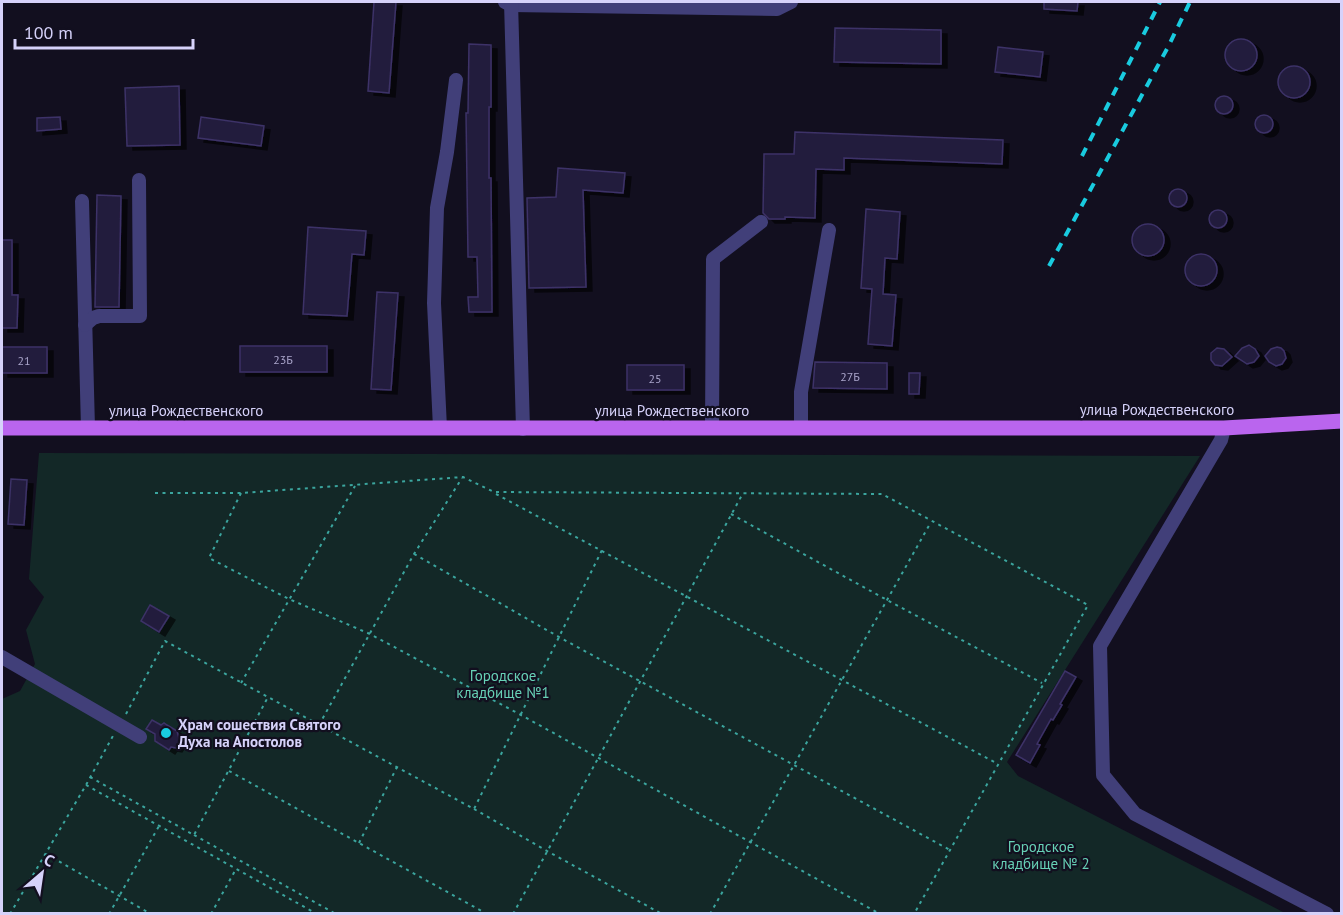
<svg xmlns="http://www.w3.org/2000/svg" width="1343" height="915" font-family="'PT Sans',sans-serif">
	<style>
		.green { fill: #132827 }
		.building { fill: #241d3e; stroke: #3c3267; stroke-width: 1.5; filter: url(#shadow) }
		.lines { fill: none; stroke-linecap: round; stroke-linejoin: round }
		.path { stroke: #3ba59e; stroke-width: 2; stroke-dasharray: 3 4.5; stroke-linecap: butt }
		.minor { stroke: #413f79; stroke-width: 14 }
		.major { stroke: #ba65ee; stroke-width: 15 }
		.rail { stroke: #19cbdf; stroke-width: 4; stroke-dasharray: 9 8; stroke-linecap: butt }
		.poi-dot { fill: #19cbdf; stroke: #120f1f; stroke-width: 2 }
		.labels { text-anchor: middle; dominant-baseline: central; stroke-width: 4.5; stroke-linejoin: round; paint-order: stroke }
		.number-label { font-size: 12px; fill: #aaa5cb }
		.street-label { font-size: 15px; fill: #d6d2fa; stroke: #120f1f }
		.park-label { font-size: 15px; fill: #67d1b6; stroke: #120f1f }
		.poi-label { font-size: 15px; font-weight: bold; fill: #d6d2fa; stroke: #120f1f; text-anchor: start }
	</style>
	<defs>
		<filter id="shadow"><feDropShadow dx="6" dy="4" stdDeviation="0" flood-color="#0009"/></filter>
	</defs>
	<rect width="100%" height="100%" fill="#120f1f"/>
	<polygon class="green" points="39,453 1200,456 1007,762 1018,776 1285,913 2,914 2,699 20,691 35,664 26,630 44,597 29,579"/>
	<g class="building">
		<polygon points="374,2 396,2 389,93 368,91"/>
		<polygon points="1044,2 1078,2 1077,11 1044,9"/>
		<polygon points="835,28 941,30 941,64 834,62"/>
		<circle cx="1241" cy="55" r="16"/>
		<polygon points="469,44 491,45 491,107 489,107 489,178 491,178 492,312 469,312 468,297 478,297 477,257 468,257 466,113 468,113"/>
		<polygon points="998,47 1043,52 1040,77 995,72"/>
		<circle cx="1294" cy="82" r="16"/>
		<polygon points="179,86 180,145 127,146 125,88"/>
		<circle cx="1224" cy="105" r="9"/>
		<circle cx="1264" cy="124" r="9"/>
		<polygon points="60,117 61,129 37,131 37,118"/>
		<polygon points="201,117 264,126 261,146 198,138"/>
		<polygon points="795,132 1003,140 1002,164 844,158 844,170 816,169 815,218 785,217 785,219 769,219 763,213 764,154 794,154"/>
		<polygon points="558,168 625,173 623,193 583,190 586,287 529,288 527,198 556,197"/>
		<circle cx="1178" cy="198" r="9"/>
		<polygon points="97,195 121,196 119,307 95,307"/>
		<polygon points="866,209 900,212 897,259 885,258 883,294 896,295 892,346 868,344 872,289 861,288"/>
		<circle cx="1218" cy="219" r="9"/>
		<circle cx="1148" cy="240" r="16"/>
		<polygon points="308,227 366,231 364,255 352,254 347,316 303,314"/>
		<polygon points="2,240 12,240 12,295 18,295 17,328 2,328"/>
		<circle cx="1201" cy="270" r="16"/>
		<polygon points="377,292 398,293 391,390 371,389"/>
		<polygon points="1249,345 1255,349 1259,356 1254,362 1247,364 1235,356 1242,348"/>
		<rect x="240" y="346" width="87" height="26"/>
		<rect x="2" y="347" width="45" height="26"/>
		<polygon points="1277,347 1281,348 1284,351 1286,358 1282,364 1276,366 1269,362 1265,356 1271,349"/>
		<polygon points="1217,348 1224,349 1232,357 1222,366 1215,365 1211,360 1211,353"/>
		<polygon points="815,362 887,363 887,389 813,388"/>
		<rect x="627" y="365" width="57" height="25"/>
		<polygon points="909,373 920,373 919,394 909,394"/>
		<polygon points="11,479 27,480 24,525 8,524"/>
		<polygon points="150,605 169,616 159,632 141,621"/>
		<polygon points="1065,671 1076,677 1060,704 1062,705 1053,720 1051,719 1037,744 1040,745 1030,763 1016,755"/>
		<polygon points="152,720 161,725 164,723 167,725 177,731 180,742 176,748 171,747 169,750 155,741 155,734 146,729"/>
	</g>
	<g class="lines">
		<g class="path">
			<polyline points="155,493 241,493 463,477 494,492 882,494 1088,605 914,914"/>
			<polyline points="241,493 209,558 289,599 370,634 521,715 880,914"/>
			<polyline points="496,494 998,764"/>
			<polyline points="731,514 887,600 1042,683"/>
			<polyline points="414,554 559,637 950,850"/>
			<polyline points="241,683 355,486"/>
			<polyline points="126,714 165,641 474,809 602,550"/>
			<polyline points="319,725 414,554 462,478"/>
			<polyline points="229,771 487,914"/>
			<polyline points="90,777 194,835 268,697"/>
			<polyline points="86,785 317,914"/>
			<polyline points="474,809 547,851 662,914"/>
			<polyline points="194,835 336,914"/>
			<polyline points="359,843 397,767"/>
			<polyline points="46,854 151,914"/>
			<polyline points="10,914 86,785 114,734"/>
			<polyline points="109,914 159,826"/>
			<polyline points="211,914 236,869"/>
			<polyline points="513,914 742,495"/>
			<polyline points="710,914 931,522"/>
		</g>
		<g class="minor">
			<polyline points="505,2 511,5 777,9 791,2"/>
			<polyline points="511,2 523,429"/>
			<polyline points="82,201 88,428"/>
			<polyline points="85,325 93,318 99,316 140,316 139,180"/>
			<polyline points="440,428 434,303 437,208 447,152 456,80"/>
			<polyline points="712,428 713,259 761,222"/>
			<polyline points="801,428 801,392 829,230"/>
			<polyline points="1224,428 1221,440 1100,646 1103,775 1135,814 1327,914"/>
			<polyline points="2,657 140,737"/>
		</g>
		<polyline class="major" points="2,428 1224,428 1342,421"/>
		<g class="rail">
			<polyline points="1082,156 1160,2"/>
			<polyline points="1049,266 1168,47 1190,2"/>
		</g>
	</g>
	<circle class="poi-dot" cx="166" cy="733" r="6"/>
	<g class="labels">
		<g class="number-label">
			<text x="283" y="359">23Б</text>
			<text x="24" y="360">21</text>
			<text x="850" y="376">27Б</text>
			<text x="655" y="378">25</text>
		</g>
		<g class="street-label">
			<text x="1157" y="409">улица Рождественского</text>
			<text x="186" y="410">улица Рождественского</text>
			<text x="672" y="410">улица Рождественского</text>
		</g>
		<g class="park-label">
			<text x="503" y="675">Городское<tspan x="503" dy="17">кладбище №1</tspan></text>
			<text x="1041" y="846">Городское<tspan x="1041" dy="17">кладбище № 2</tspan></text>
		</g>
		<g class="poi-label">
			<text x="178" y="724">Храм сошествия Святого<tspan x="178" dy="17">Духа на Апостолов</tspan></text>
		</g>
	</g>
	<rect width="1343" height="915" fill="none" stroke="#d6d2fa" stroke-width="6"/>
	<g transform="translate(42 873) rotate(29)" stroke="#120f1f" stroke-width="4.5" paint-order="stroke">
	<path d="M0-4.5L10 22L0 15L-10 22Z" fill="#d6d2fa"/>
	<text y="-9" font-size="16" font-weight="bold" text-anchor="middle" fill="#d6d2fa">С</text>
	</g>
	<path d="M15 39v9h178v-9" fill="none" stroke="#d6d2fa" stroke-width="3"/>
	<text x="24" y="39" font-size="18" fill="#d6d2fa" stroke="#120f1f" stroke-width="4.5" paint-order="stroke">100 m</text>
</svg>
